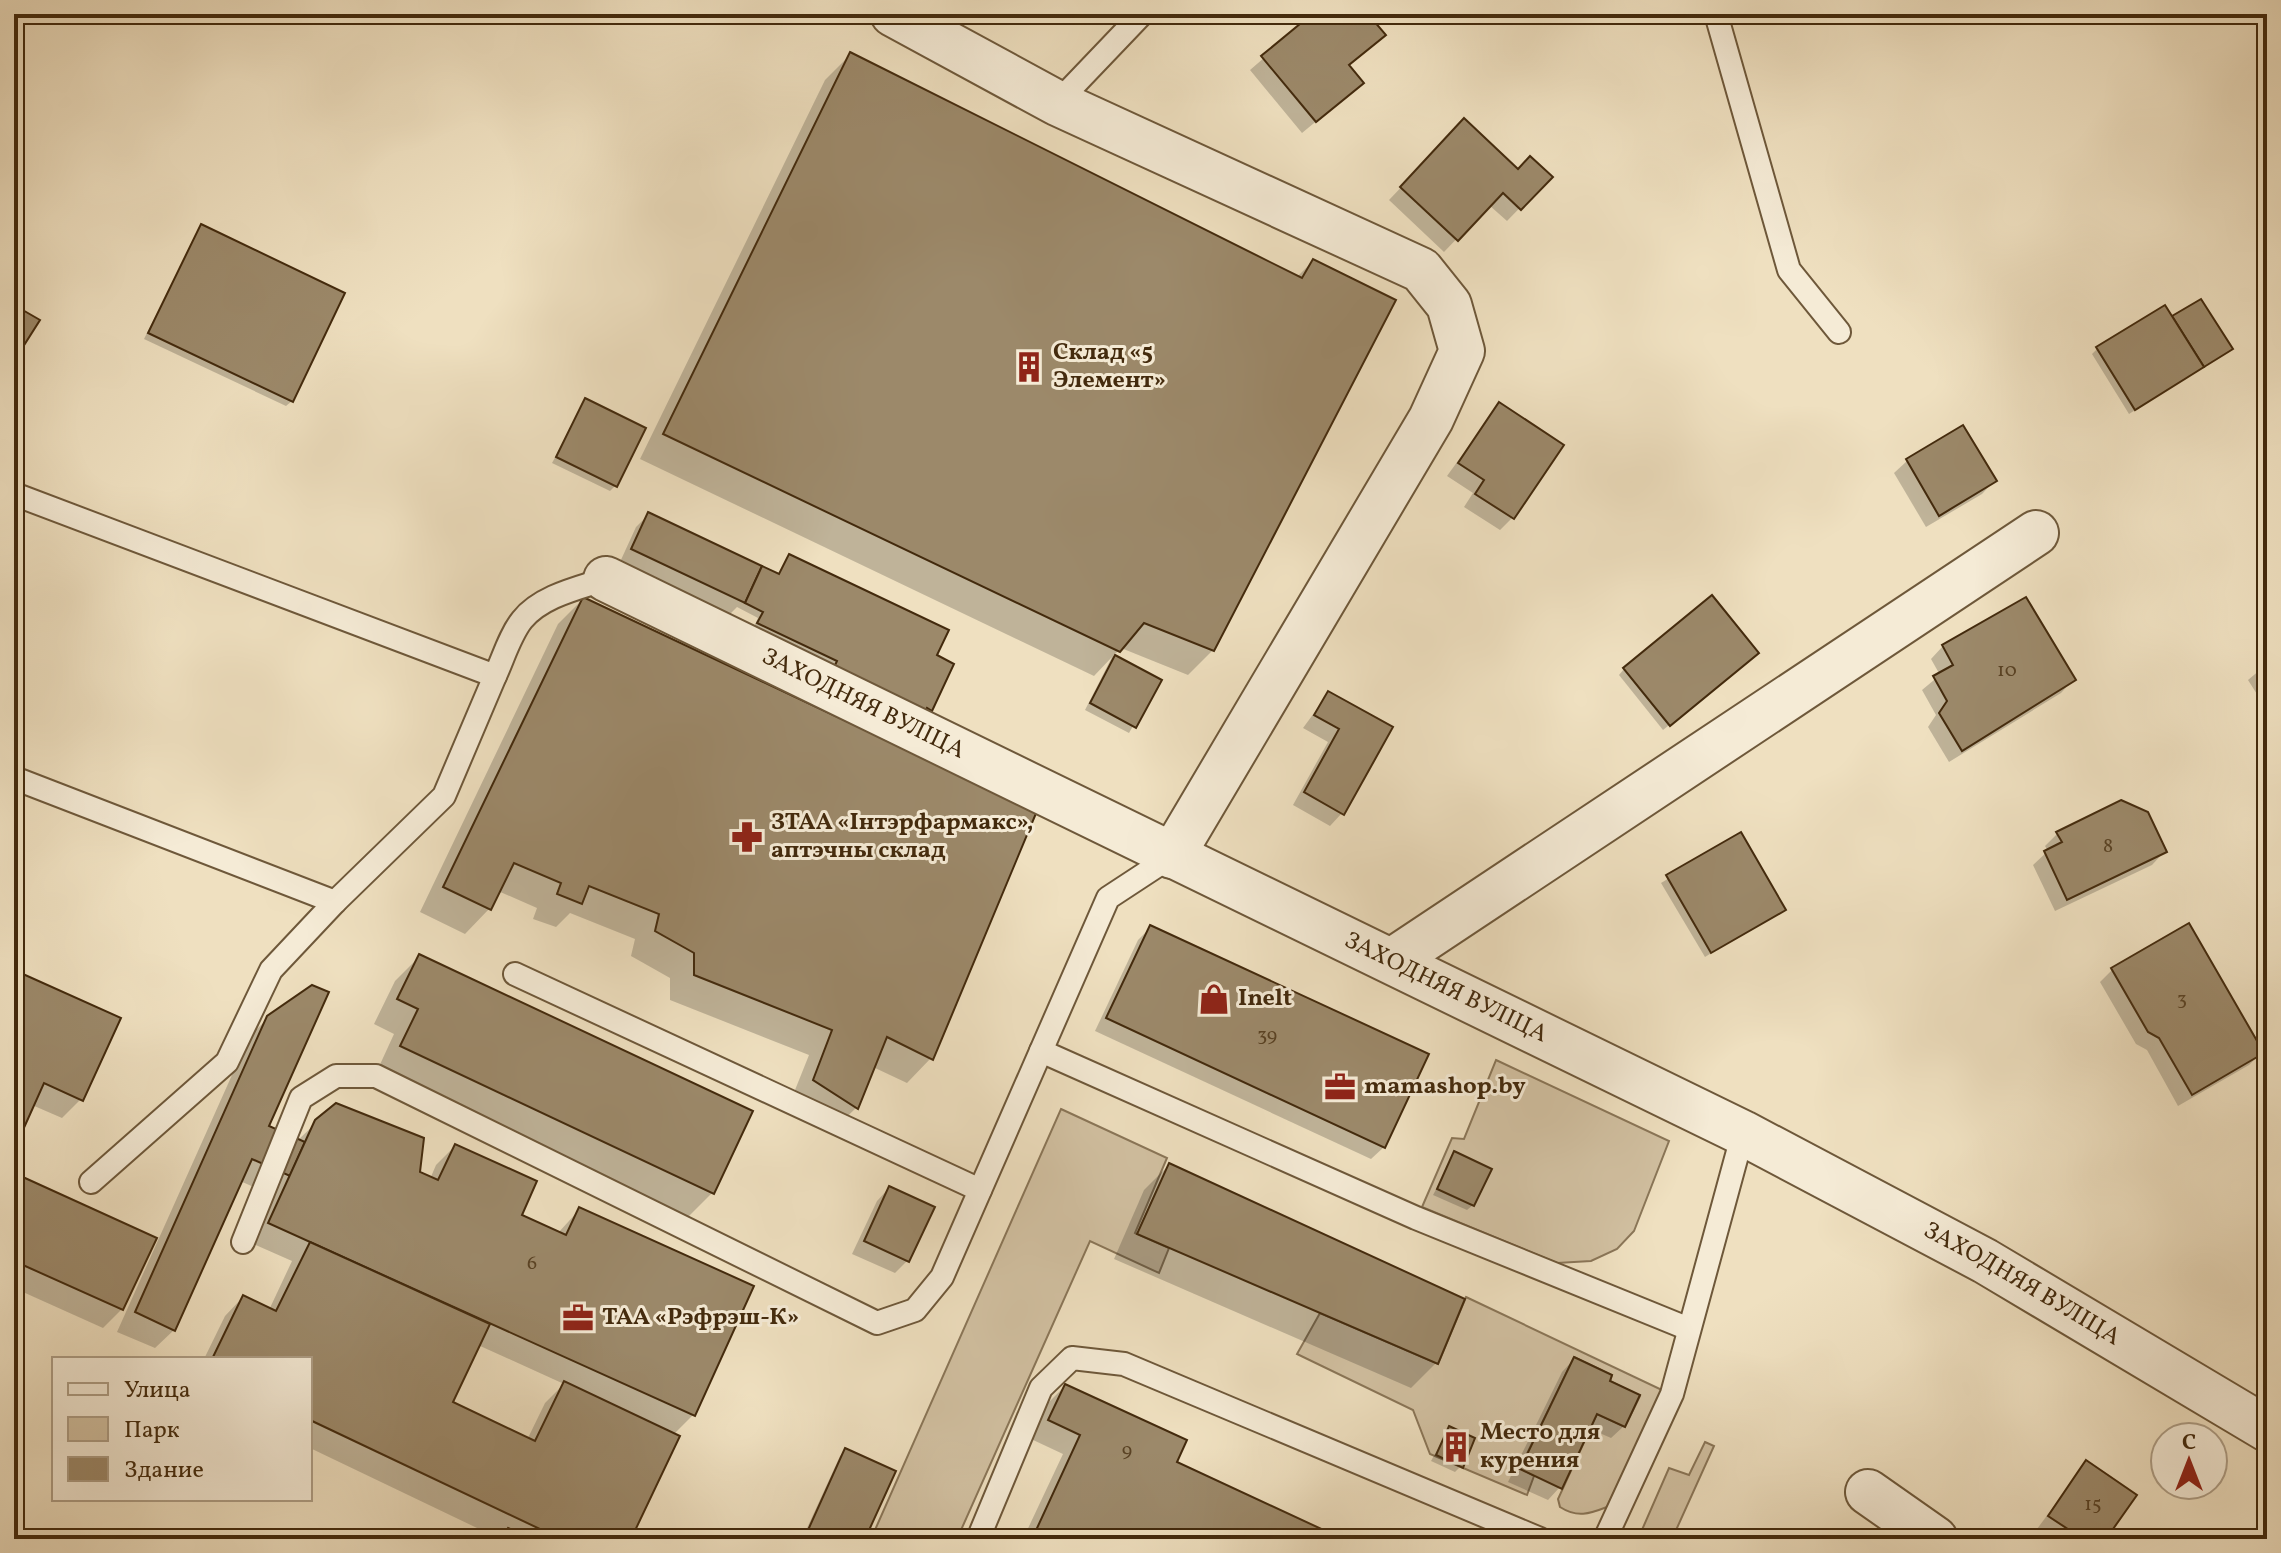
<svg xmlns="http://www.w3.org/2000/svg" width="2281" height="1553" font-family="Vollkorn,serif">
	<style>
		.green { fill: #d2c1a2; stroke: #8a7658; stroke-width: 2 }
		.shadow { fill: #0003; fill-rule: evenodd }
		.building { fill: #9c896a; stroke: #432a0d; stroke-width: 2 }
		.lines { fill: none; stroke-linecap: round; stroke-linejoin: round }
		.lane-casing { stroke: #6e583a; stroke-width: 26 }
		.street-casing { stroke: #6e583a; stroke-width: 48 }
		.lane { stroke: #f5ebd6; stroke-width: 22 }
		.street { stroke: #f5ebd6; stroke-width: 44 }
		.labels { text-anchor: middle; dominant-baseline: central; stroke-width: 6; stroke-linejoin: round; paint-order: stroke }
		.number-label { font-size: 20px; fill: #594224 }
		.poi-label { font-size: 24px; font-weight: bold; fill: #432a0d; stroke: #f5ebd6; text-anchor: start }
		.street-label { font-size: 24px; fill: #432a0d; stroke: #f5ebd6 }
	</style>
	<rect width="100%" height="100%" fill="#efe0c0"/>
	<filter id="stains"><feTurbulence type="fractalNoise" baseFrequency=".0025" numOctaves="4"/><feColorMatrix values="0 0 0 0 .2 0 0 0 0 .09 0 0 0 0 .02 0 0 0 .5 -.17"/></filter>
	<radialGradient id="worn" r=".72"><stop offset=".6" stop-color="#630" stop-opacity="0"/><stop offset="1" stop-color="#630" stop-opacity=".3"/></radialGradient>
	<g class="green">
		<polygon points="1496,1060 1669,1141 1634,1231 1617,1249 1591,1261 1557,1263 1422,1207 1452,1138 1464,1139"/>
		<polygon points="1061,1109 1167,1158 1135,1233 1169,1248 1159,1273 1090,1241 957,1539 871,1539"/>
		<path d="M1466,1297l196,93 -55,117c-18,7 -30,11 -47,0l-2,-8 39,-85 28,13 15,-31 -30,-15 2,-6 -38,-18 -54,111 14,8 -7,19 -97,-41 -17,-44 -116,-56 23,-41 118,51z"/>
		<polygon points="1705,1442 1714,1446 1672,1539 1638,1539 1669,1468 1689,1475"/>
	</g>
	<g class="shadow">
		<polygon points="1315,14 1366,14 1347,66 1348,95 1302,133 1250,70"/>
		<polygon points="850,55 1297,277 1313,261 1213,650 1188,675 1121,648 1113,656 1159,681 1129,733 1085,710 1112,657 1094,676 640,459 825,80"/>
		<polygon points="1452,134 1517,172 1550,177 1507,221 1489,205 1444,252 1389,200"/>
		<polygon points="201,226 292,401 286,406 144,339"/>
		<polygon points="2201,301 2230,349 2129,414 2092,354 2097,349 2172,319"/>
		<polygon points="586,401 615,486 610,491 552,463"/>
		<polygon points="1499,404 1512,518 1500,530 1464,507 1473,493 1447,476"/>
		<polygon points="1962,428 1994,481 1982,494 1926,527 1894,473 1907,461"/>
		<polygon points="649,514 777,576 789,557 934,656 930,710 925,715 753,629 758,618 737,607 730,614 620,562 636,527"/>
		<polygon points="583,599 931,1058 907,1083 873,1067 856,1108 831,1132 789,1105 809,1055 670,1000 670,978 631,956 635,939 570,913 556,927 533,919 537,908 498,891 489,909 465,934 420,912 558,624"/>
		<polygon points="1943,646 2073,680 2061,693 1949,762 1928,727 1936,715 1922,690 1940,675 1931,659"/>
		<polygon points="1751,659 1663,730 1619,675 1624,669"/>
		<polygon points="2267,664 2267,710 2248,680"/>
		<polygon points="1328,694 1390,728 1342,813 1330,826 1293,805 1328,742 1303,728"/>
		<polygon points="2058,833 2164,852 2152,865 2055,911 2033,865 2048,851 2045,846"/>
		<polygon points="1740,835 1783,909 1705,957 1661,883"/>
		<polygon points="2267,880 2267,902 2258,887"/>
		<polygon points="1150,928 1384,1147 1371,1159 1095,1031 1138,940"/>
		<polygon points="420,956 750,1112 712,1193 687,1218 377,1071 394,1034 374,1024 395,981"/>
		<polygon points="2113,969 2262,1052 2249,1065 2178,1106 2147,1050 2136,1044 2100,982"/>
		<polygon points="14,972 81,1099 62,1118 32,1105 14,1145"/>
		<path d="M269,1017l-3,110 31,14 20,-19 113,57 6,-14 19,-19 64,70 39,17 21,-23 172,77 -58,128 -20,20 -44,104h-129l-190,-91v-89h-106l21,-43 18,-19 26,13 23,-49 -41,-18 21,-48 -32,-14 -66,149 -19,18 -38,-16 132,-295zM478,1345l86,39 -19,19 -18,37 -77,-37z"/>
		<polygon points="1455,1154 1473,1205 1467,1210 1433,1195"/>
		<polygon points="1169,1165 1462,1300 1436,1363 1411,1388 1114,1259 1144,1190"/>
		<polygon points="14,1175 122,1309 103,1328 14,1288"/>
		<polygon points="889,1188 907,1261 895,1273 852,1254 877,1201"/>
		<polygon points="2267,1195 2267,1215 2260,1202"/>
		<polygon points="1574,1359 1607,1382 1624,1426 1611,1438 1588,1428 1560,1487 1548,1500 1508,1482 1562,1372"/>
		<polygon points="1065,1386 1174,1463 1339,1539 1023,1539 1063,1454 1031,1439 1046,1405"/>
		<polygon points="1449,1429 1461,1466 1455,1472 1431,1461"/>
		<polygon points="846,1450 863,1539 802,1539 840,1456"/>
		<polygon points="2086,1463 2104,1539 2052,1539 2037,1529"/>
	</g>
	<g class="building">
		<polygon points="1312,14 1368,14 1386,35 1349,65 1364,83 1316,122 1261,56"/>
		<polygon points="850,52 1302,278 1313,259 1396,300 1214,651 1144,623 1120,652 663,434"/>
		<polygon points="1464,118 1518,169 1530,156 1553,177 1521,210 1503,193 1458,241 1400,187"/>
		<polygon points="201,224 345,293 293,402 148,333"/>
		<polygon points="2201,299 2233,349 2204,367 2172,316"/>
		<polygon points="14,305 40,320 14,361"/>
		<polygon points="2165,305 2204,367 2135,410 2096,347"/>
		<polygon points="585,398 646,428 617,487 556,457"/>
		<polygon points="1499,402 1564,445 1514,519 1475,494 1484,480 1458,463"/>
		<polygon points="1963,425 1997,481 1939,516 1906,459"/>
		<polygon points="648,512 762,566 745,603 631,549"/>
		<polygon points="789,554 949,630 937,655 954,664 932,711 927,708 920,721 829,678 837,661 757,623 763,612 745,603 762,566 779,574"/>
		<polygon points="1712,595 1759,653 1670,726 1623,668"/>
		<polygon points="583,597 1037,811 933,1060 887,1037 858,1109 813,1080 832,1030 694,975 694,953 655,931 659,914 589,886 582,904 557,894 561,883 514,863 491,910 443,887"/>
		<polygon points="2026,597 2076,680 1962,751 1939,713 1947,701 1933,676 1953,665 1942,645"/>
		<polygon points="1115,655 1162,680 1136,728 1090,703"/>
		<polygon points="1328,691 1393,727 1344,815 1304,792 1339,729 1314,715"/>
		<polygon points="2121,800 2148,812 2167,852 2067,900 2044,851 2062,842 2056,832"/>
		<polygon points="1741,832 1786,910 1711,953 1666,875"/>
		<polygon points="2189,923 2264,1053 2192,1095 2159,1038 2148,1032 2111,968"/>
		<polygon points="1150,925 1429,1054 1385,1148 1106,1018"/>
		<polygon points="419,954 753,1111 714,1194 400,1046 418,1009 397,999"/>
		<polygon points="14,970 121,1018 83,1101 44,1083 14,1150"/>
		<polygon points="312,985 329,992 269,1126 305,1142 290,1176 252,1159 175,1331 135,1312 267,1016"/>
		<polygon points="336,1103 424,1138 420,1172 438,1180 455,1144 537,1181 522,1215 566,1235 579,1207 754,1286 695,1416 268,1223 315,1120"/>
		<polygon points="1454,1151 1492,1169 1474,1206 1437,1189"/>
		<polygon points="1169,1163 1465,1299 1438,1364 1137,1234"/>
		<polygon points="14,1173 157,1238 123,1310 14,1261"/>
		<polygon points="889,1186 935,1207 909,1262 864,1241"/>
		<polygon points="310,1242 490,1324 453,1402 535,1441 564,1381 680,1436 631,1539 561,1539 310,1420 310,1359 212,1359 243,1295 276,1311"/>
		<polygon points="1574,1357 1612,1375 1610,1381 1640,1395 1625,1427 1597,1414 1562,1489 1520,1469"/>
		<polygon points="1065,1384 1187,1440 1177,1462 1343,1539 1032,1539 1080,1435 1048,1420"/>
		<polygon points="1449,1426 1475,1438 1463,1468 1436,1455"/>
		<polygon points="845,1448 896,1471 865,1539 804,1539"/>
		<polygon points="2086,1460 2137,1495 2106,1539 2083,1539 2048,1516"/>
		<polygon points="508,1528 532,1539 503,1539"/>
	</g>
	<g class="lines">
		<defs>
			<g id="lane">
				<polyline points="1716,14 1789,270 1839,332"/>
				<polyline points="1057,103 1142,14"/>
				<path d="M14,494l481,182c8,-17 15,-41 27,-56 19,-24 57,-32 84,-41"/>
				<polyline points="14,778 335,902"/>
				<polyline points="515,974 980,1190"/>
				<polyline points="1041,1051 1416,1218 1689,1329"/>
				<polyline points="91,1182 227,1062 271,970 335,902 444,796 495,676"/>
				<polyline points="243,1242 301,1098 336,1076 376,1076 877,1323 915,1310 942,1277 1108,898 1172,856"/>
				<polyline points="978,1539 1041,1388 1072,1358 1124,1364 1540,1539"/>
				<polyline points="1605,1539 1672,1394 1743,1133"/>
			</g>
			<g id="street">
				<polyline points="893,14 1057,103 1421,270 1449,305 1462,351 1431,419 1172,856"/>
				<path id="s1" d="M606,579l1137,554 242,128 282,168"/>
				<polyline points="1393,960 2036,533"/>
				<polyline points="1868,1492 1935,1539"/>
			</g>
		</defs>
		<use href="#lane" class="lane-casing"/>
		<use href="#street" class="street-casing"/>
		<use href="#lane" class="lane"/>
		<use href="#street" class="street"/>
	</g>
	<defs>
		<symbol id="building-bare" viewBox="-9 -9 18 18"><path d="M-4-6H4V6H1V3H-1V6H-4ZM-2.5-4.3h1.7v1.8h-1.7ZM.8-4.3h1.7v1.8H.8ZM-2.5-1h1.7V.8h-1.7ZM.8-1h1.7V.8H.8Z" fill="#8f2418" stroke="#f5ebd6" stroke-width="2.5" paint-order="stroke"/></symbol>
		<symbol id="pharmacy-bare" viewBox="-9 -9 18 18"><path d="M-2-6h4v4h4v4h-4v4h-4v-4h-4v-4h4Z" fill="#8f2418" stroke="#f5ebd6" stroke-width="2.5" paint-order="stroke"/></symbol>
		<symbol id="shop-bare" viewBox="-9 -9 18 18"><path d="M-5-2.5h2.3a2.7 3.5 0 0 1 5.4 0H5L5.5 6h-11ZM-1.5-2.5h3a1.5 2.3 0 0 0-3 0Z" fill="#8f2418" stroke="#f5ebd6" stroke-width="2.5" paint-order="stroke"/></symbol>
		<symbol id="office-bare" viewBox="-9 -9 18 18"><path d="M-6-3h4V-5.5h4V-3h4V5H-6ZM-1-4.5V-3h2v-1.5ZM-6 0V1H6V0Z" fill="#8f2418" stroke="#f5ebd6" stroke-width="2.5" paint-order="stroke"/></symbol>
	</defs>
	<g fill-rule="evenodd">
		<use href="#building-bare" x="1007" y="345" width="44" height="44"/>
		<use href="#pharmacy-bare" x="725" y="815" width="44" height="44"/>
		<use href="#shop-bare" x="1192" y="977" width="44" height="44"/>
		<use href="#office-bare" x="1318" y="1065" width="44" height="44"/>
		<use href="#office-bare" x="556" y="1296" width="44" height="44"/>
		<use href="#building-bare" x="1434" y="1425" width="44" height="44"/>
	</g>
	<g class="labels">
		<g class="number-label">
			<text x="2007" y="671">10</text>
			<text x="2108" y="847">8</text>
			<text x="2182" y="1000">3</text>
			<text x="1267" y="1036">39</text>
			<text x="532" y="1264">6</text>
			<text x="1127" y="1451">9</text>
			<text x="2093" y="1505">15</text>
		</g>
		<g class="poi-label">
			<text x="1053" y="353">Склад «5<tspan x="1053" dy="28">Элемент»</tspan></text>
			<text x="771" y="823">ЗТАА «Інтэрфармакс»,<tspan x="771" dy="28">аптэчны склад</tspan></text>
			<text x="1238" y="999">Inelt</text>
			<text x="1364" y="1087">mamashop.by</text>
			<text x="602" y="1318">ТАА «Рэфрэш-К»</text>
			<text x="1480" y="1433">Место для<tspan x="1480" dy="28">курения</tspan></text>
		</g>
		<g class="street-label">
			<text stroke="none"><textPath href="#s1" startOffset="286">ЗАХОДНЯЯ ВУЛІЦА</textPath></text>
			<text stroke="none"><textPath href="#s1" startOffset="934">ЗАХОДНЯЯ ВУЛІЦА</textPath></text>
			<text stroke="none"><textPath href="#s1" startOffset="1582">ЗАХОДНЯЯ ВУЛІЦА</textPath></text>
		</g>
	</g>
	<rect width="2281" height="1553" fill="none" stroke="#efe0c0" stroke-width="48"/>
	<rect x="16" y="16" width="2249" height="1521" fill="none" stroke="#432a0d" stroke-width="4"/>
	<rect x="24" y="24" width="2233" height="1505" fill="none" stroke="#432a0d" stroke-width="2"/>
	<rect x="52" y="1357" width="260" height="144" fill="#f5ebd6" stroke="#ae9e86" stroke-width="2"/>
	<rect x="68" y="1383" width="40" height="12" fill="#f5ebd6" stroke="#ae9e86" stroke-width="2"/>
	<text x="124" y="1397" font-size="24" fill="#432a0d">Улица</text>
	<rect x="68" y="1417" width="40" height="24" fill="#d2c1a2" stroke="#ae9e86" stroke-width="2"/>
	<text x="124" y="1437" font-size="24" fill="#432a0d">Парк</text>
	<rect x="68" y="1457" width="40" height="24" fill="#9c896a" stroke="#ae9e86" stroke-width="2"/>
	<text x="124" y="1477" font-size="24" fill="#432a0d">Здание</text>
	<g transform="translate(2189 1461)"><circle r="38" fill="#f5ebd6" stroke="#ae9e86" stroke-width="2"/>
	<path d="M0-6L14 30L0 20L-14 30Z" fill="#8f2418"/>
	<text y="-12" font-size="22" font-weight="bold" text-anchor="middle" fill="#432a0d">С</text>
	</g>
	<rect width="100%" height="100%" filter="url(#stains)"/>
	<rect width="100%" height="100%" fill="url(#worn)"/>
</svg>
